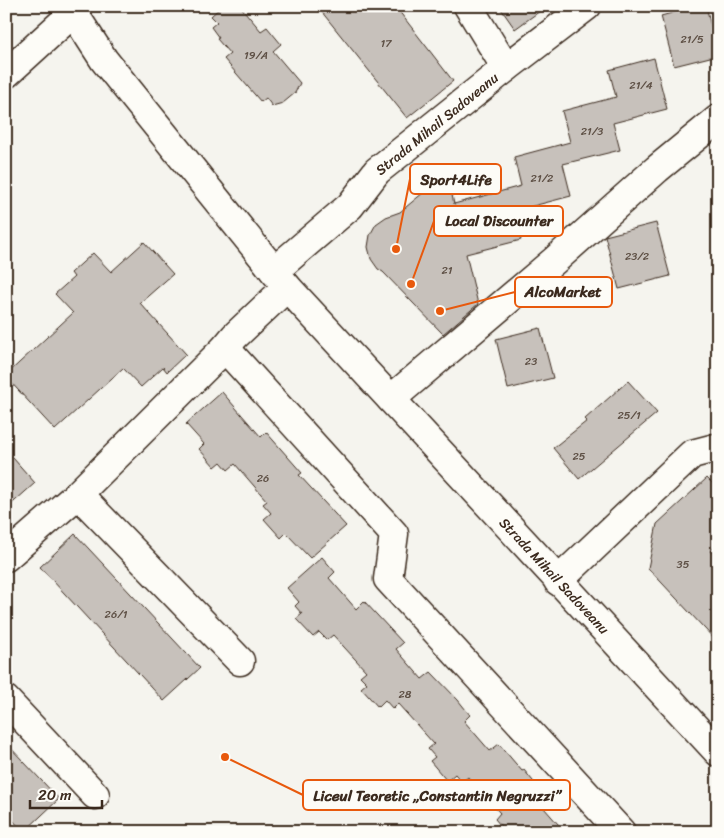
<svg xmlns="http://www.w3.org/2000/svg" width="724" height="838" font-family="Sriracha,sans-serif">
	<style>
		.building { fill: #c7c1bb; stroke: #3b2a1e }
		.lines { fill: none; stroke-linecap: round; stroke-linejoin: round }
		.minor-casing { stroke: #3b2a1e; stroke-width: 31 }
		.major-casing { stroke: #3b2a1e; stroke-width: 31 }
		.minor { stroke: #fdfcf7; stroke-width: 28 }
		.major { stroke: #fdfcf7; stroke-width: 28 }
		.labels { text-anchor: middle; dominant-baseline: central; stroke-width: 5; stroke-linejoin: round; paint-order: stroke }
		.number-label { font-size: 11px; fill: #5e5045 }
		.street-label { font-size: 14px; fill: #3b2a1e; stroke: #fdfcf7 }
		.leader { fill: none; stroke: #e8590c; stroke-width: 2 }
		.callout-dot { fill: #e8590c; stroke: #fdfcf7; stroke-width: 2 }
		.callout { fill: #fdfcf7; stroke: #e8590c; stroke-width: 2 }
		.callout-label { font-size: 15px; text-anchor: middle; font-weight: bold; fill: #3b2a1e }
	</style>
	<rect width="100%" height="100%" fill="#f5f4ee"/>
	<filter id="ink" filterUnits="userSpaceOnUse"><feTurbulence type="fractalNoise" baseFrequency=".02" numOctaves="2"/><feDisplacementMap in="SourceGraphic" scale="10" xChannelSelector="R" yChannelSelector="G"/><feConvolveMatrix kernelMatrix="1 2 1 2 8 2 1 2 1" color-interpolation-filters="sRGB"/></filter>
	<g filter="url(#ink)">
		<g class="building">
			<polygon points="222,6 240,6 261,31 267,27 281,44 273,51 300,83 295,93 283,103 272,106 266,98 261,102 224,59 230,54 217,39 219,38 211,27 217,22 211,16"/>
			<polygon points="317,6 395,6 453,81 407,118"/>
			<polygon points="499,6 547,6 515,29"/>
			<polygon points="697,6 706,6 718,55 674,66 661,16"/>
			<polygon points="654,58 667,109 613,123 620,150 563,164 571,196 514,211 521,240 466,254 478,304 443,334 383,272 378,269 371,259 368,247 370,235 376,224 386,217 400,212 447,173 454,204 521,186 514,157 570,142 562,111 616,97 609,70"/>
			<polygon points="656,223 670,276 619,289 605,236"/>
			<polygon points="144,242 173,274 140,303 186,354 167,372 163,367 141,387 123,368 55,430 6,377 6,375 73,313 55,294 74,277 71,273 93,253 111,272"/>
			<polygon points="540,328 553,378 508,389 496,339"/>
			<polygon points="628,381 657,413 579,479 553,448 587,421 585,419"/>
			<polygon points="222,392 261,437 266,432 302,473 299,475 346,526 310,558 286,533 281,538 264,519 271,513 263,504 267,501 235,464 228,470 221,462 215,467 199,449 204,444 186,424"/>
			<polygon points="6,450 35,483 6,509"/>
			<polygon points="707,478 718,489 718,544 710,551 718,560 718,643 648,568 657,524"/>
			<polygon points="75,534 200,668 164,701 40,567"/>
			<polygon points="322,557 335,572 329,578 356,609 364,601 403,643 396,649 422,679 431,672 458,700 470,715 464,721 490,751 499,744 522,771 524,770 537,786 530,792 565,832 506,832 495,819 500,813 468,777 462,782 455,774 447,781 430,761 435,757 428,749 434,744 398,704 393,709 385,700 378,707 361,688 367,683 360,676 366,671 333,635 327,640 319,632 313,637 296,619 302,614 295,606 299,602 287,588"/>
			<polygon points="6,743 59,799 24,832 6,813"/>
		</g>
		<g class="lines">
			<defs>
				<g id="minor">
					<polyline points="468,6 506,68"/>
					<polyline points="6,74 73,13"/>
					<polyline points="274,271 350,206 377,171 506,68 587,6"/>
					<polyline points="225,348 394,534 388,579 621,832"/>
					<polyline points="391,399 554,261 657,169 718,119"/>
					<polyline points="78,494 240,661"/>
					<polyline points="6,557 78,494 225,348 235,336 287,287"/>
					<polyline points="558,581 692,454 715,448 718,450"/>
					<polyline points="6,700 95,795"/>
				</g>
				<polyline id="major" points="69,6 104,60 287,287 718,752"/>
			</defs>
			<use href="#minor" class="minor-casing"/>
			<use href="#major" class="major-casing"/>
			<use href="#minor" class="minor"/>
			<use href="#major" class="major"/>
		</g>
	</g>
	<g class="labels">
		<g class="number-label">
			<text x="692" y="39">21/5</text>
			<text x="386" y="43">17</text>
			<text x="256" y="55">19/A</text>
			<text x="641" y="85">21/4</text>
			<text x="592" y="131">21/3</text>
			<text x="542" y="178">21/2</text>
			<text x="637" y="256">23/2</text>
			<text x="447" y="270">21</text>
			<text x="531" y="361">23</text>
			<text x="629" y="415">25/1</text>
			<text x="579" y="456">25</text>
			<text x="263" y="478">26</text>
			<text x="683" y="564">35</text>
			<text x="116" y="614">26/1</text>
			<text x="405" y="694">28</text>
		</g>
		<g class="street-label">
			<text transform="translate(437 124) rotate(-39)">Strada Mihail Sadoveanu</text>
			<text transform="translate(554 576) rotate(47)">Strada Mihail Sadoveanu</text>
		</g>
	</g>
	<path class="leader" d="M396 249L410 179M411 284L434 221M440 311L515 292M225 757L303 795"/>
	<g class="callout-dot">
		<circle cx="396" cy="249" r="5"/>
		<circle cx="411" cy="284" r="5"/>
		<circle cx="440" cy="311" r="5"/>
		<circle cx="225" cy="757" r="5"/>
	</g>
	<g class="callout">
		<rect x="410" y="164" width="91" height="30" rx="5"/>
		<rect x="434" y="206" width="129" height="30" rx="5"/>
		<rect x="515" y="277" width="97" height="30" rx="5"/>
		<rect x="303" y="780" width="267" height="30" rx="5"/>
	</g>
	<g class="callout-label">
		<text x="456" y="185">Sport4Life</text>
		<text x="499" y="226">Local Discounter</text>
		<text x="563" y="297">AlcoMarket</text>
		<text x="437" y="801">Liceul Teoretic „Constantin Negruzzi”</text>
	</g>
	<rect width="724" height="838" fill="none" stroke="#fdfcf7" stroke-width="25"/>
	<rect x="12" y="12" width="699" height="813" fill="none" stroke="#3b2a1e" stroke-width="2" filter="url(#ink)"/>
	<path d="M30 800v8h72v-8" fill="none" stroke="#3b2a1e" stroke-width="2.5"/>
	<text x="38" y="800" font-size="15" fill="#3b2a1e" stroke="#fdfcf7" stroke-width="4" paint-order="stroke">20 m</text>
</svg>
